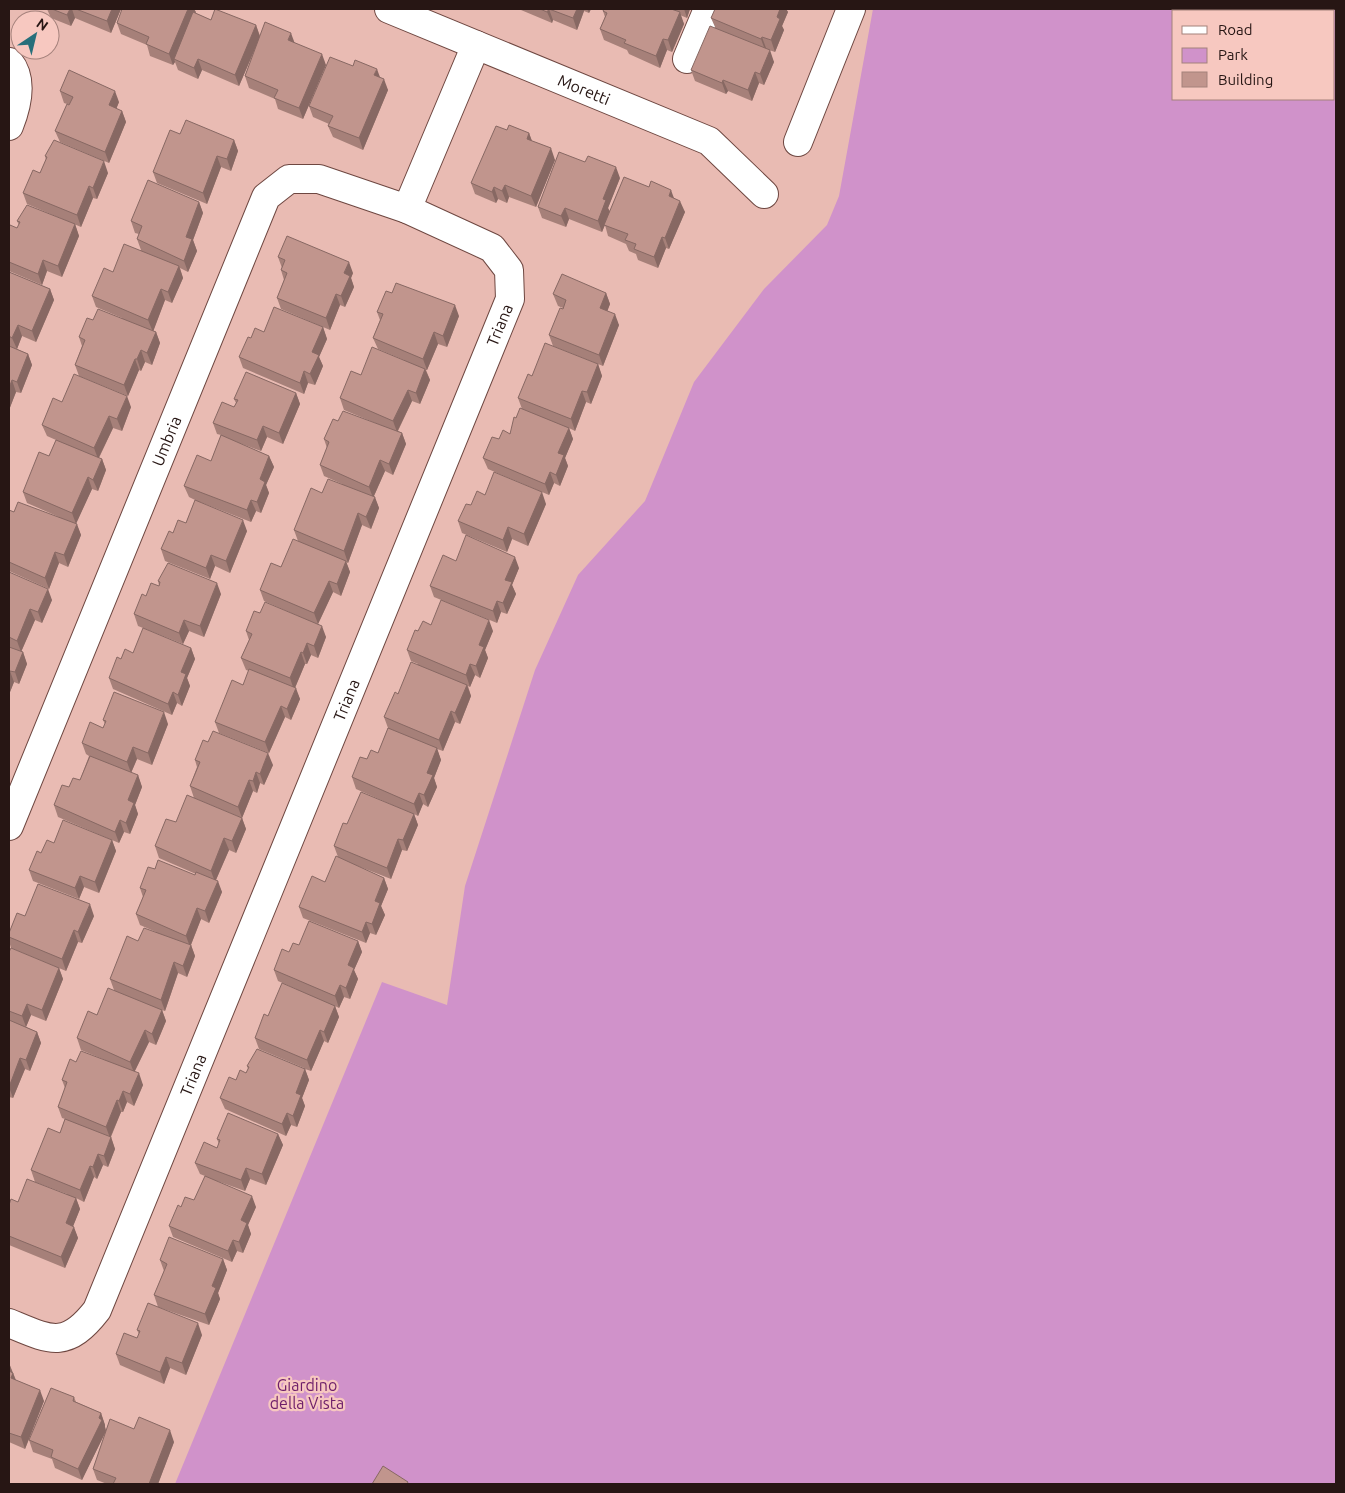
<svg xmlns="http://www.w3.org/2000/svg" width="1345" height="1493" font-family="Ubuntu,sans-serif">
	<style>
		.green { fill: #d092ca; fill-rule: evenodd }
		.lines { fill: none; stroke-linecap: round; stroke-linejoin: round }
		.minor-casing { stroke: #6e4741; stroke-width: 30 }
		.minor { stroke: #fff; stroke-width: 28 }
		.wall { fill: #a68079 }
		.shaded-wall { fill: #876863 }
		.building { fill: #c1958d; stroke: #876863 }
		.labels { text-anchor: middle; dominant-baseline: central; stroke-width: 4.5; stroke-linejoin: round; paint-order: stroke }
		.street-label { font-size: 16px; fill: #271614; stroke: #f7c8c0 }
		.park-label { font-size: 16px; fill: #6e1e6a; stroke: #f7c8c0 }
	</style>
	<rect width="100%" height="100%" fill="#e9bbb3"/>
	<path class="green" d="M873,9h463v1475h-1161l207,-502 65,23 18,-119 70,-216 43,-95 67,-74 49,-119 70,-93 63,-64 12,-29zM1174,11h160v88h-160z"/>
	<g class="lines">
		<defs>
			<g id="minor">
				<path id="s1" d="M389,9l320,132 55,53"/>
				<polyline points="687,59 708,9"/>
				<path d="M9,62c15,18 8,44 0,64"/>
				<polyline points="798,142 851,9"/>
				<path id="s2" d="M9,826l257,-629 23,-18h30l88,30"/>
				<path id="s3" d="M9,1323c41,17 57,27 88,-13l413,-1011 -1,-29 -17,-22 -85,-39 69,-164"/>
			</g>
		</defs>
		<use href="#minor" class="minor-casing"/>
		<use href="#minor" class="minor"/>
	</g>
	<g class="wall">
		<polygon points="47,9 121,9 111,33 75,18 71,26 51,18"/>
		<polygon points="520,9 591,9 589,13 584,11 577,30 553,20 552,23 521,10"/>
		<polygon points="604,9 690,9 687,18 680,15 684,24 672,52 667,50 660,68 629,54 627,50 604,40 600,29 605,17 603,11"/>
		<polygon points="715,9 786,9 788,12 782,26 784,30 775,52 766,49 774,62 764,85 759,83 752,101 728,91 726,94 695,81 691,70 715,27 711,18"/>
		<polygon points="196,12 195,13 211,20 256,25 260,36 294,42 326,65 303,119 278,109 275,99 249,88 245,76 258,42 239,86 202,70 198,79 178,70 175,62 173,65 150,56 147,45 121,34 117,23"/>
		<polygon points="380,77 388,90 363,150 333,137 328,126 329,124 313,117 309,106"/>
		<polygon points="60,91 119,102 116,109 122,111 126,122 109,163 60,142 55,131 70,105 64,103"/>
		<polygon points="507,130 529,133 532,141 555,160 536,207 509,197 507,203 498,199 496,203 475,194 471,183"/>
		<polygon points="180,134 234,140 238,151 231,171 221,167 207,204 157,183 153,172"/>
		<polygon points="45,156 108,173 97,199 93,198 81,227 27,204 23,193 40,173 46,160"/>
		<polygon points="620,178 608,208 610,212 674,198 685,212 669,249 666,248 658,268 638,260 636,254 629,251 626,244 608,236 605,225 602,232 569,219 566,227 542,218 538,207"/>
		<polygon points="199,202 203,213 193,240 197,251 188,272 180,268 183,278 172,303 165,300 153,331 156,332 160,343 152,365 145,362 141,371 139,370 128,396 79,376 75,365 82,346 79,337 93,320 122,318 96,307 92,296 113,272 141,250 137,239 139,234 135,233 131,221"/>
		<polygon points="17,221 75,224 79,236 62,277 47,271 42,285 9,271 9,228 17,228 19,225"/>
		<polygon points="278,257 353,273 351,278 354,287 345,307 340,305 330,330 281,309 277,298 284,280 281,270 282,268"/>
		<polygon points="9,272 50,289 54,300 36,342 22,336 17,349 28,354 32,365 21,393 16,392 9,410"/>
		<polygon points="606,293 610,304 607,311 619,325 603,366 553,346 549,335 563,308 558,306 553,294"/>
		<polygon points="377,312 459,316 447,347 438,344 427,370 426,370 430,380 420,404 412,401 398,431 402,433 406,444 393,475 385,471 374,496 379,508 371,529 362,525 348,563 346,562 350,572 341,596 333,592 318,624 326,637 318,658 311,655 307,664 305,664 295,688 300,699 291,720 285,717 269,753 219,733 215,722 243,685 249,671 246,670 241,658 249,640 246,631 260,613 298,616 264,601 260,590 281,567 298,541 294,530 322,493 342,484 324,476 320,465 327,448 324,439 338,421 380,425 344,410 340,398 361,375 404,360 378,349 373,338 380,320"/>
		<polygon points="323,327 327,339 319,357 323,366 315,385 308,383 304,394 243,368 239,357 251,338 264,332"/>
		<polygon points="598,364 602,376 591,404 586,402 575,431 569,428 573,439 565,458 568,466 560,486 554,483 549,495 488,469 483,458 499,439 510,434 516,418 522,409 518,398 532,376"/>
		<polygon points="296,393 300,404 283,444 267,437 261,451 234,441 269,456 274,467 266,485 269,493 261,513 256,511 251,522 200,502 247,531 230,573 215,566 210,579 165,561 161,549 186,523 195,500 189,497 184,486 211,461 221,435 217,434 213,423 234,407 236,403 234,399"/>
		<polygon points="62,402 131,407 122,431 113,428 99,458 102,459 106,470 98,491 92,489 76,523 81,535 68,567 59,563 49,589 9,571 9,510 14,512 59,517 27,503 23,492 49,456 56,440 47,436 42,425"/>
		<polygon points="485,495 546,504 528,546 512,539 507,552 462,533 458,521 471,505"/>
		<polygon points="456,561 519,568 512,585 516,594 507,614 501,612 497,623 434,597 430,586"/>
		<polygon points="9,572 52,600 42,623 35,620 21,652 23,652 27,664 19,684 14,682 10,692 9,691"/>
		<polygon points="158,581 221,594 204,637 189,631 183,644 138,626 134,614 146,596 159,586 159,585"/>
		<polygon points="431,625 493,631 485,650 488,658 480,678 475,675 470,687 468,686 471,696 460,724 455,722 443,751 437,749 441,760 434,778 437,787 428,807 423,804 418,816 414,814 418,825 407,851 402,850 391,879 350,863 384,878 388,889 381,906 385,915 376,935 370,933 366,943 303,918 299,907 325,882 338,857 334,846 347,824 406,811 356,789 352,777 367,759 378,753 388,728 384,717 398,694 418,664 411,661 407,650 418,631"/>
		<polygon points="191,648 195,659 187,678 190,686 182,706 177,703 172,715 113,689 109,678 121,659 133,653"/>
		<polygon points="103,720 168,724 152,765 137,759 131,773 138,775 142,787 135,805 138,814 130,834 124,832 119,843 58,817 54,805 80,780 89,756 86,754 82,743 103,728 105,724"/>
		<polygon points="208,742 273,765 264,785 260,783 257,793 253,791 242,818 194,798 190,786 197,767 195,760"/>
		<polygon points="242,818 246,829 236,853 229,850 216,880 222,892 209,923 201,919 191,945 195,956 187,977 178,973 165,1011 162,1010 166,1021 156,1045 149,1042 134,1072 143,1085 134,1106 127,1102 123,1112 121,1112 111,1137 115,1149 108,1167 103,1165 97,1179 94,1177 84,1202 76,1198 80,1209 73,1226 78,1238 65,1268 9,1245 9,1236 18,1202 67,1194 35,1182 31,1170 60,1133 65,1119 62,1118 58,1107 65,1088 62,1080 76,1062 105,1060 81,1050 77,1038 97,1015 114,990 110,979 138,941 156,932 140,925 136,914 143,897 140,888 155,869 195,875 196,874 159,858 155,846 176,822"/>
		<polygon points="112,840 116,851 99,893 84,887 79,899 33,881 29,870 41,853 54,843"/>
		<polygon points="25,916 94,916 82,943 78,942 66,971 11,948 9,941 9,937"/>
		<polygon points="358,941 362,952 354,970 358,979 350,999 344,997 339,1008 335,1006 339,1017 328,1043 324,1041 311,1071 305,1069 309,1080 302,1098 305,1106 297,1127 291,1125 286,1136 225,1109 220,1098 236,1080 246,1073 248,1069 247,1066 304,1068 259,1049 255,1038 268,1016 296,989 278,981 274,970 299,945"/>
		<polygon points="9,952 59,968 63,979 46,1021 31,1015 26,1027 37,1032 41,1043 30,1071 25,1069 13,1098 9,1097"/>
		<polygon points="278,1134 283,1145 266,1185 250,1179 245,1191 217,1181 256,1207 248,1225 251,1234 243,1253 237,1251 232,1262 173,1237 169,1226 181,1207 194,1200 205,1176 200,1174 195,1163 217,1148 219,1144 217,1139"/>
		<polygon points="223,1259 227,1270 218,1293 220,1299 209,1325 158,1307 154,1295 164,1271 160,1260"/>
		<polygon points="137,1330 202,1335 186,1375 170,1368 164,1384 120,1365 116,1354 137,1338 139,1334"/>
		<polygon points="9,1363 16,1380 44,1401 25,1449 9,1442"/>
		<polygon points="74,1397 76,1402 101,1413 105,1425 105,1427 106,1431 134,1429 174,1442 158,1484 107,1484 97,1480 93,1469 106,1431 82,1480 55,1468 52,1459 33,1452 29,1440"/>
	</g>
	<g class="shaded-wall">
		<polygon points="70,9 72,9 75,18 71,26 67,15"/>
		<polygon points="112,9 121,9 111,33 107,21"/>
		<polygon points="188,9 194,9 196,12 175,60 174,59 175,62 173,65 169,54"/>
		<polygon points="549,9 553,20 552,23 547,12"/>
		<polygon points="577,9 584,9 584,11 577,30 573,18"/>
		<polygon points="587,9 591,9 589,13"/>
		<polygon points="684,9 690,9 687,18"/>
		<polygon points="780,9 786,9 788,12 782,26 784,30 775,52 771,40 777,17"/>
		<polygon points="680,12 684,24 672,52 668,40"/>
		<polygon points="256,25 260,37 239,86 235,75"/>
		<polygon points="291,33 295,44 288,40"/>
		<polygon points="762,37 766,48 765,50 761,39"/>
		<polygon points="663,39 667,50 660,68 656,56"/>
		<polygon points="770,50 774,62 764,85 760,74"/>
		<polygon points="322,54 326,65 303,119 299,108"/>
		<polygon points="198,59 202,70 198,79 194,68"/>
		<polygon points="377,69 381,80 374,75"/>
		<polygon points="755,72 759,83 752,101 748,90"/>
		<polygon points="384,79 388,90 363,150 359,138"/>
		<polygon points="723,80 728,91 726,94 722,83"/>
		<polygon points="115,91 119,102 113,117 109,105"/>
		<polygon points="122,111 126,122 109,163 105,152"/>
		<polygon points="529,133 533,144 527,139"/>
		<polygon points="234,140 238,151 231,171 227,159"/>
		<polygon points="551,148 555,160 536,207 531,196"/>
		<polygon points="217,156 221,167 207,204 203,193"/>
		<polygon points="104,161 108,173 97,199 93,188"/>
		<polygon points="616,167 620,178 608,208 610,212 602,232 598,221 603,199"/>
		<polygon points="505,185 509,197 507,203 502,191"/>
		<polygon points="89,186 93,198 81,227 77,215"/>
		<polygon points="494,187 498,199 496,203 492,192"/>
		<polygon points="671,190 675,201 669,196"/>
		<polygon points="680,201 685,212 669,249 665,238"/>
		<polygon points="199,202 203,213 193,240 197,251 188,272 184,261 186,237"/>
		<polygon points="565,208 569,219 566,227 561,216"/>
		<polygon points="75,224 79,236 62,277 58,266"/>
		<polygon points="662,237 666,248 658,268 654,257"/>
		<polygon points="43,260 47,271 42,285 38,274"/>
		<polygon points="349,262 353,273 351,278 354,287 345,307 341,296 344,273"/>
		<polygon points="179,266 183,278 172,303 168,292"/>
		<polygon points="50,289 54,300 36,342 32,331"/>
		<polygon points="161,289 165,300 153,332 148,320"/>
		<polygon points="606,293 610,304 604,320 600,308"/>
		<polygon points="336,294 340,305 330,330 326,318"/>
		<polygon points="455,305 459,316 447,347 443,336"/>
		<polygon points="615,314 619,325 603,366 599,355"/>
		<polygon points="18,325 22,336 17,349 12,338"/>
		<polygon points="323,327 327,339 319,357 323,366 315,385 310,374 312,352"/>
		<polygon points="156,332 160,343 152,365 147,353"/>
		<polygon points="434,332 438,344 427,370 423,359"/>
		<polygon points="141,350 145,362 141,371 137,359"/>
		<polygon points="28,354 32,365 21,393 17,382"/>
		<polygon points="135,359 139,370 128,396 124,385"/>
		<polygon points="598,364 602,376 591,404 587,392"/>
		<polygon points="425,369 430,380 420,404 416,393"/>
		<polygon points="304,371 308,383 304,394 300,383"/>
		<polygon points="12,380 16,392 9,410 9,388"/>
		<polygon points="408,390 412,401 397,432 393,421"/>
		<polygon points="582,391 586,402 575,431 571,419"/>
		<polygon points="296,393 300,404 283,444 279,433"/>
		<polygon points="127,396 131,407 122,431 117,419"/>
		<polygon points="109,416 113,428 98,459 94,448"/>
		<polygon points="263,426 267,437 261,451 257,440"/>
		<polygon points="569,428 573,439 565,458 568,466 560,486 556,475 558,453"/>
		<polygon points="402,433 406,444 393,475 389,464"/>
		<polygon points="269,456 274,467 266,485 269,493 261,513 257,502 260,479"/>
		<polygon points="102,459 106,470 98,491 93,480"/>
		<polygon points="380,460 385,471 373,498 369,487"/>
		<polygon points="550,472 554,483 549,495 545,484"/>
		<polygon points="88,477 92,489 76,524 72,513"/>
		<polygon points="542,492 546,504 528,546 524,534"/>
		<polygon points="375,497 379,508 371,529 366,517"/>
		<polygon points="251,500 256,511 251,522 247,510"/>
		<polygon points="358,513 362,525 348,563 344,551"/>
		<polygon points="243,520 247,531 230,573 226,561"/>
		<polygon points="77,524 81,535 68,567 64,555"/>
		<polygon points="508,527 512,539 507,552 503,540"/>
		<polygon points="55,552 59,563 49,589 45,578"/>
		<polygon points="211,555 215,566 210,579 206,568"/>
		<polygon points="515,557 519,568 512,585 516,594 507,614 503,603 505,580"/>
		<polygon points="346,561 350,572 341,596 337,584"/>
		<polygon points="329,581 333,592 318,624 314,613"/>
		<polygon points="217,583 221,594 204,637 200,626"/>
		<polygon points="48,589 52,600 42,623 38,612"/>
		<polygon points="497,601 501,612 497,623 493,611"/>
		<polygon points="30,609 35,620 21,652 17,641"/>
		<polygon points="184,620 189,631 183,644 179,633"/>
		<polygon points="489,620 493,631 485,650 488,658 480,678 476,666 479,645"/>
		<polygon points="322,626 326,637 318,658 314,646"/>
		<polygon points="307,643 311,655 307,664 303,653"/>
		<polygon points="191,648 195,659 187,678 190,686 182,706 178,695 181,672"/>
		<polygon points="23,652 27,664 19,684 15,672"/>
		<polygon points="301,652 305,664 294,690 290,678"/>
		<polygon points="470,664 475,675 470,687 466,675"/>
		<polygon points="10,671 14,682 10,692 9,687 9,674"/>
		<polygon points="467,685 471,696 460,724 455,713"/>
		<polygon points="296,688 300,699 291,720 287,709"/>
		<polygon points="173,692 177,703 172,715 168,704"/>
		<polygon points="281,706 285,717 269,753 265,742"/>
		<polygon points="451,711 455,722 443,751 439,740"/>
		<polygon points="164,712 168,724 152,765 148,753"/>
		<polygon points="133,747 137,759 131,773 127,762"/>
		<polygon points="437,748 441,760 434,778 437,787 428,807 424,795 427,773"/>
		<polygon points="268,753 273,765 264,785 260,774"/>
		<polygon points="256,772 260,783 257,793 253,781"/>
		<polygon points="138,775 142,787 135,805 138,814 130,834 126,823 128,800"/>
		<polygon points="249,780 253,791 242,818 238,807"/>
		<polygon points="419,793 423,804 418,816 414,804"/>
		<polygon points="414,814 418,825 407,851 403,840"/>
		<polygon points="242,818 246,829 236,853 232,841"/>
		<polygon points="120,820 124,832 119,843 115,832"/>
		<polygon points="224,838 229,850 215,882 211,871"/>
		<polygon points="398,839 402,850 391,879 387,868"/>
		<polygon points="112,840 116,851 99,893 95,882"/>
		<polygon points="80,876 84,887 79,899 75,888"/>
		<polygon points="384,878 388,889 381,906 385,915 376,935 372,924 375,901"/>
		<polygon points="218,881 222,892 209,923 205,911"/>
		<polygon points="90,904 94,916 82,943 78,932"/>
		<polygon points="197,908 201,919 190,947 186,936"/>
		<polygon points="366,922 370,933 366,943 362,932"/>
		<polygon points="74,930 78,942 66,971 62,959"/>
		<polygon points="358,941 362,952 354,970 358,979 350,999 346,988 348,965"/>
		<polygon points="191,945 195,956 187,977 183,966"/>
		<polygon points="174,962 178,973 165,1011 161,1000"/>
		<polygon points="59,968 63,979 46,1021 42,1010"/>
		<polygon points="340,985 344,997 339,1008 335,996"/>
		<polygon points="27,1004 31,1015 26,1027 22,1016"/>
		<polygon points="335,1006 339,1017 328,1043 324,1032"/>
		<polygon points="162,1010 166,1021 156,1045 152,1034"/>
		<polygon points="145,1030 149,1042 134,1073 130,1062"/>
		<polygon points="320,1030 324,1041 311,1071 307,1060"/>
		<polygon points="37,1032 41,1043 30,1071 26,1060"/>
		<polygon points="20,1058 25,1069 13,1098 9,1087"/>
		<polygon points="305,1069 309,1080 302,1098 305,1106 297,1127 293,1116 296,1093"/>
		<polygon points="139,1073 143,1085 134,1106 130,1094"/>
		<polygon points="123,1091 127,1102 123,1112 119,1101"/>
		<polygon points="117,1100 121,1112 110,1138 106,1127"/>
		<polygon points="287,1113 291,1125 286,1136 282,1124"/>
		<polygon points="278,1134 283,1145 266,1185 262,1174"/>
		<polygon points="111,1137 115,1149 108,1167 104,1156"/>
		<polygon points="98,1154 103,1165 97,1179 93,1167"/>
		<polygon points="90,1166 94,1177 84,1202 80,1190"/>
		<polygon points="246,1168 250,1179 245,1191 241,1180"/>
		<polygon points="252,1196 256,1207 248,1225 251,1234 243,1253 239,1242 241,1220"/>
		<polygon points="76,1198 80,1209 70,1234 66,1223"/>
		<polygon points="74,1227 78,1238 65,1268 61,1257"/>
		<polygon points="233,1240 237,1251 232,1262 228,1251"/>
		<polygon points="223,1259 227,1270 218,1293 220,1299 209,1325 205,1314 212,1286"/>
		<polygon points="198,1323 202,1335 186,1375 182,1363"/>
		<polygon points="166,1357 170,1368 164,1384 160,1372"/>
		<polygon points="9,1363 13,1374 9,1379"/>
		<polygon points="13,1373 17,1384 11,1378"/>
		<polygon points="40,1390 44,1401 25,1449 21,1437"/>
		<polygon points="101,1413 105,1425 105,1427 106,1431 82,1480 78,1469"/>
		<polygon points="170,1430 174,1442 158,1484 149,1484"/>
	</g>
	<g class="building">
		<polygon points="52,9 70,9 67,15"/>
		<polygon points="76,9 112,9 107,21"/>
		<polygon points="122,9 188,9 169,54 146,44 149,37 117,23"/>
		<polygon points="215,9 256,25 235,75 198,59 194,68 174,59 193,12 211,20"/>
		<polygon points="540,9 549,9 547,12"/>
		<polygon points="549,9 577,9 573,18"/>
		<polygon points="604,9 671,9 680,12 668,40 663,39 656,56 624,43 626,40 600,29 607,13 603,11"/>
		<polygon points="715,9 780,9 777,17 780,19 771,40 762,37 761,39 711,18"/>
		<polygon points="265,22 291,33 288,40 322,54 299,108 274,98 278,90 245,76"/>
		<polygon points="710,26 770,50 760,74 755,72 748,90 723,80 722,83 691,70"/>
		<polygon points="330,57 353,66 355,60 377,69 374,75 384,79 359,138 328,126 333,116 309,106"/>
		<polygon points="69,70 115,91 109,105 122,111 105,152 55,131 67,104 69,105 73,97 60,91"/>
		<polygon points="186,120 234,140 227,159 217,156 203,193 153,172 170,130 180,134"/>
		<polygon points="509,125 529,133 527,139 551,148 531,196 505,185 502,191 494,187 492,192 471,183 496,126 507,130"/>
		<polygon points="54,140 104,161 93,188 89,186 77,215 23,193 33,170 40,173 47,157 45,156"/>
		<polygon points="559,152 585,162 588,156 616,167 603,199 606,200 598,221 565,208 561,216 538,207"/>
		<polygon points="624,177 649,187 651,181 671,190 669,196 680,201 665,238 662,237 654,257 634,249 636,244 625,240 628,234 604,225"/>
		<polygon points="148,180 199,202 186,237 192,239 184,261 137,239 142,226 131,221"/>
		<polygon points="27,205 75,224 58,266 43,260 38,274 9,262 9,228 10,225 17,228 20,222 17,221"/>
		<polygon points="287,236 349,262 344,273 350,276 341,296 336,294 326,318 277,298 287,273 281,270 285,260 278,257"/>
		<polygon points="124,244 179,266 168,292 161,289 148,320 92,296 104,268 113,272"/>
		<polygon points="9,272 50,289 32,331 18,325 12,338 9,336"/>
		<polygon points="562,274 606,293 600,308 615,314 599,355 549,335 560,308 563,309 566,300 553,294"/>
		<polygon points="396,283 455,305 443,336 434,332 423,359 373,338 383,314 377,312 386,291 392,293"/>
		<polygon points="274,307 323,327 312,352 319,355 310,374 304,371 300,383 239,357 248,337 251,338 255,328 264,332"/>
		<polygon points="98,309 156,332 147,353 141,350 137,359 135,359 124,385 75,365 85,340 79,337 87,318 93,320"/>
		<polygon points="545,343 598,364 587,392 582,391 571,419 518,398 528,374 532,376"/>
		<polygon points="9,346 28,354 17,382 12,380 9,388"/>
		<polygon points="372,347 425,369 416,393 408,390 393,421 340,398 351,371 361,375"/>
		<polygon points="246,372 296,393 279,433 263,426 257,440 213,423 222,402 234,407 238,400 234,399"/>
		<polygon points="74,374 127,396 117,419 109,416 94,448 42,425 53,398 62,402"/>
		<polygon points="520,408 569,428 558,453 564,455 556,475 550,472 545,484 483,458 492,437 499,439 503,430 510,434 514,417 516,418"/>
		<polygon points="343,411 402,433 389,464 380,460 369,487 320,465 329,442 324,439 333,419 338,421"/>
		<polygon points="221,435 269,456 260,479 265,482 257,502 251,500 247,510 184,486 197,455 211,461"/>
		<polygon points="56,440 102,459 93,480 88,477 72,513 23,492 39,452 49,456"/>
		<polygon points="494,472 542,492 524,534 508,527 503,540 458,521 466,504 471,505 477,491 485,495"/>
		<polygon points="328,479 375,497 366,517 358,513 344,551 294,530 311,488 322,493"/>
		<polygon points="195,500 243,520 226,561 211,555 206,568 161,549 169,531 173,533 178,520 186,523"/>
		<polygon points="18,502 77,524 64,555 55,552 45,578 9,562 9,510 14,512"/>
		<polygon points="466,535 515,557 505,580 512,582 503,603 497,601 493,611 430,586 443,555 456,561"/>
		<polygon points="293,539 346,561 337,584 329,581 314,613 260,590 271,563 281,567"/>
		<polygon points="168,563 217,583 200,626 184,620 179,633 134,614 142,594 146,596 151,583 159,586 160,582 158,581"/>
		<polygon points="9,572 48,589 38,612 30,609 17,641 9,637"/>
		<polygon points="441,600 489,620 479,645 484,647 476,666 470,664 466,675 407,650 415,630 418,631 423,621 431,625"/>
		<polygon points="265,602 322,626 314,646 307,643 303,653 301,652 290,678 241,658 252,634 246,631 254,611 260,613"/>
		<polygon points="143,628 191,648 181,672 186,674 178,695 173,692 168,704 109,678 117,657 121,659 125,649 133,653"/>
		<polygon points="9,647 23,652 15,672 10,671 9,674"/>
		<polygon points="411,662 467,685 455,713 451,711 439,740 384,717 395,692 398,694"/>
		<polygon points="249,669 296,688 287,709 281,706 265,742 215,722 232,680 243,685"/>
		<polygon points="114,692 164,712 148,753 133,747 127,762 82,743 90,722 103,728 106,721 103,720"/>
		<polygon points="388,728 437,748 427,773 433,775 424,795 419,793 414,804 352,777 360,757 367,759 371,750 378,753"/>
		<polygon points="213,731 268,753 260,774 256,772 253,781 249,780 238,807 190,786 200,762 195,760 203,740 208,742"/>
		<polygon points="90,756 138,775 128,800 134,803 126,823 120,820 115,832 54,805 62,785 69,787 73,778 80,780"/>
		<polygon points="361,792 414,814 403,840 398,839 387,868 334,846 343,823 347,824"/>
		<polygon points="187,795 242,818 232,841 224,838 211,871 155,846 166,819 176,822"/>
		<polygon points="63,820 112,840 95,882 80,876 75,888 29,870 37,851 41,853 47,840 54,843"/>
		<polygon points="336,856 384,878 375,901 380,903 372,924 366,922 362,932 299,907 312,876 325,882"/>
		<polygon points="158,860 195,875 196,872 218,881 205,911 197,908 186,936 136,914 146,890 140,888 148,867 155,869"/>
		<polygon points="38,884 90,904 78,932 74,930 62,959 9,937 9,933 17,913 25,916"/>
		<polygon points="309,921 358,941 348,965 354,968 346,988 340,985 335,996 274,970 282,949 289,952 293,943 299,945"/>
		<polygon points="144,928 191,945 183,966 174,962 161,1000 110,979 127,936 138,941"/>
		<polygon points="11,948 59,968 42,1010 27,1004 22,1016 9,1011 9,952"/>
		<polygon points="282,983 335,1006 324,1032 320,1030 307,1060 255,1038 264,1014 268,1016"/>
		<polygon points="108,988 162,1010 152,1034 145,1030 130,1062 77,1038 88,1011 97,1015"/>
		<polygon points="9,1020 37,1032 26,1060 20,1058 9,1087"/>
		<polygon points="257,1049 305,1069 296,1093 301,1095 293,1116 287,1113 282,1124 220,1098 229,1077 236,1080 240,1070 246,1073 249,1067 247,1066"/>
		<polygon points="81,1051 139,1073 130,1094 123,1091 119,1101 117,1100 106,1127 58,1107 67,1082 62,1080 70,1059 76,1062"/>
		<polygon points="228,1113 278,1134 262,1174 246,1168 241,1180 195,1163 204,1142 217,1148 220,1140 217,1139"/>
		<polygon points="65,1119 111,1137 104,1156 98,1154 93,1167 90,1166 80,1190 31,1170 48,1128 60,1133"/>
		<polygon points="205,1176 252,1196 241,1220 247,1223 239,1242 233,1240 228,1251 169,1226 178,1205 181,1207 185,1197 194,1200"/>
		<polygon points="27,1179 76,1198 66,1223 74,1227 61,1257 9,1236 9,1205 11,1199 18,1202"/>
		<polygon points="169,1237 223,1259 212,1286 216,1288 205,1314 154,1295 167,1264 160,1260"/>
		<polygon points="148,1303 198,1323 182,1363 166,1357 160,1372 116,1354 124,1333 137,1338 140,1331 137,1330"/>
		<polygon points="9,1371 13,1373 11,1378 40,1390 21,1437 9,1433"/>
		<polygon points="51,1388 74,1397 73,1401 101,1413 99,1418 102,1420 78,1469 51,1457 53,1450 29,1440"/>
		<polygon points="139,1417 170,1430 149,1484 113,1484 116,1478 93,1469 110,1419 134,1429"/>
		<polygon points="383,1466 408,1482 407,1484 372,1484"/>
	</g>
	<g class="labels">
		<g class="street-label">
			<text stroke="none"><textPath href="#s1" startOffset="211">Moretti</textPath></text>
			<text stroke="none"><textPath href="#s3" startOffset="1165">Triana</textPath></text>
			<text stroke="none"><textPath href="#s2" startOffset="416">Umbria</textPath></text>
			<text stroke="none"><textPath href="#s3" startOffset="760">Triana</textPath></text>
			<text stroke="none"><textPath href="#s3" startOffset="355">Triana</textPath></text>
		</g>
		<g class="park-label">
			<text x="307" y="1385">Giardino<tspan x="307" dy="18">della Vista</tspan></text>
		</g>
	</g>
	<rect width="1345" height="1493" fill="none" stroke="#271614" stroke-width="20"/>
	<rect x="1172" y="10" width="162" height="90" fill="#f7c8c0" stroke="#a4817b"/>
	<rect x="1182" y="26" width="25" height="8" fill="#ffffff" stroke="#a4817b"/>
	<text x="1218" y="35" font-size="15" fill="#271614">Road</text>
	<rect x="1182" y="48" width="25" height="15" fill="#d092ca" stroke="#a4817b"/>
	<text x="1218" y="60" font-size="15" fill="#271614">Park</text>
	<rect x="1182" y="72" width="25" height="15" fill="#c1958d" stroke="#a4817b"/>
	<text x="1218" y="85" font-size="15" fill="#271614">Building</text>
	<g transform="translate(35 35) rotate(35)"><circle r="24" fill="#f7c8c0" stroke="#a4817b"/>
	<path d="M0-4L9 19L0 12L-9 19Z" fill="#276f7b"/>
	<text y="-8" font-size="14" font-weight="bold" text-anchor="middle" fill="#271614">N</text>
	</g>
</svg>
